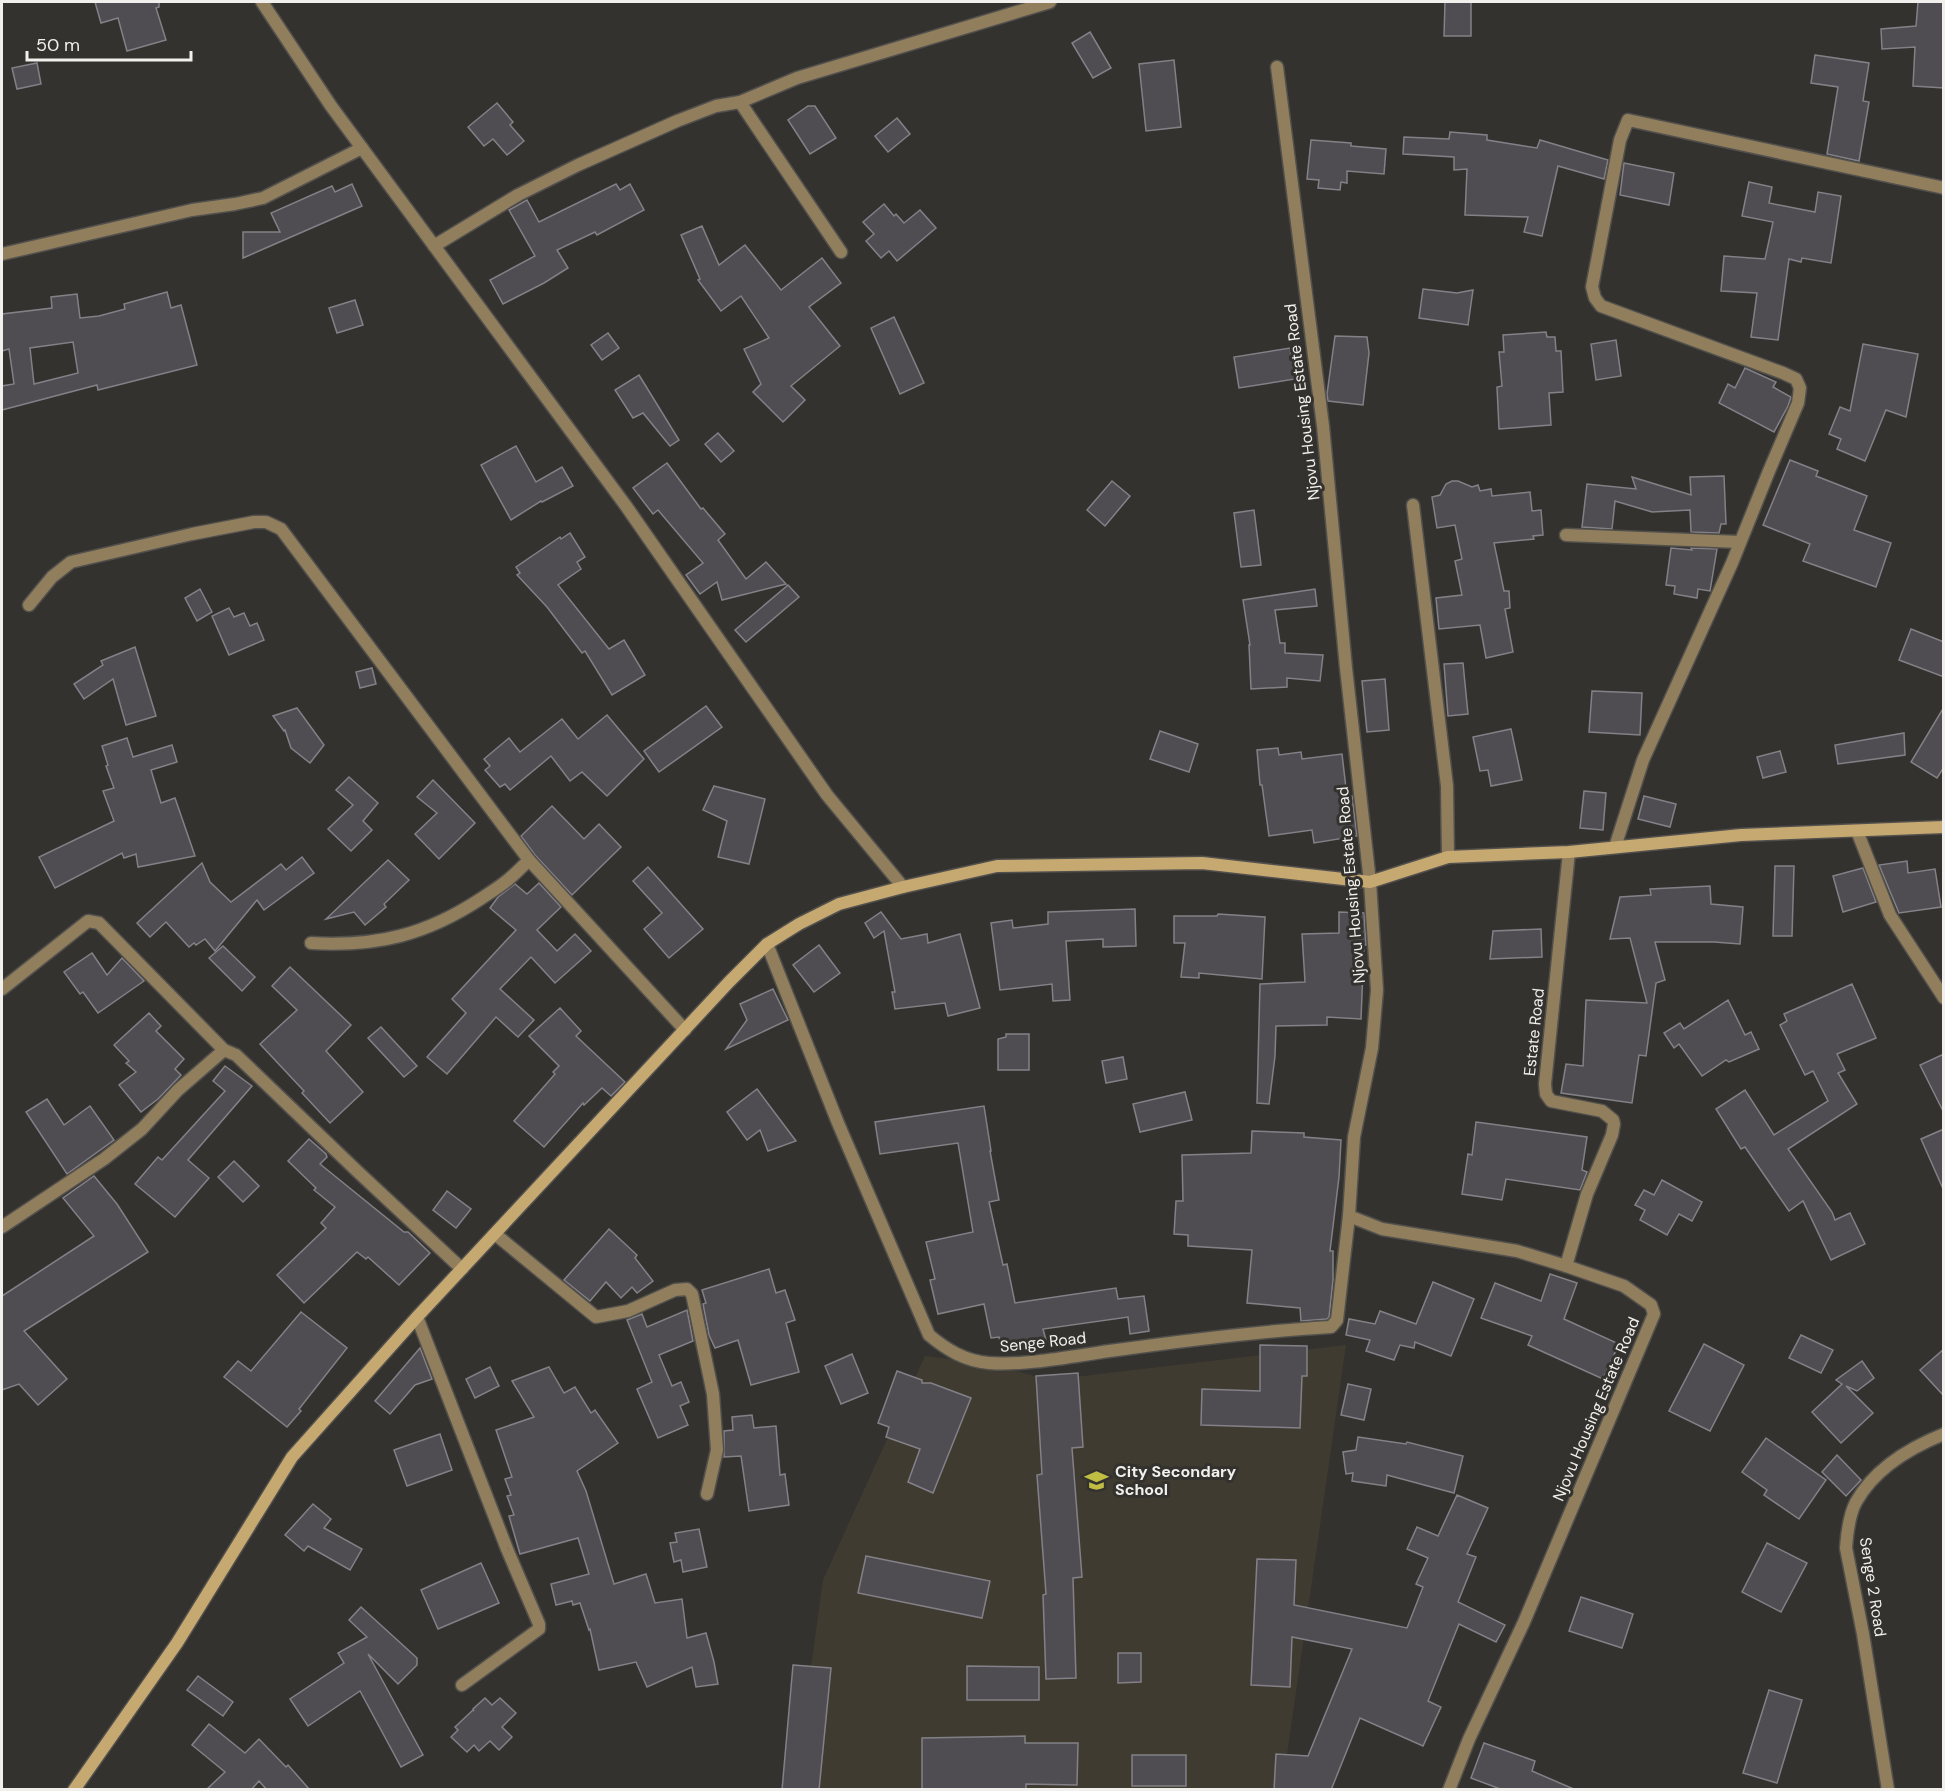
<svg xmlns="http://www.w3.org/2000/svg" width="1945" height="1791" font-family="'DM Sans',sans-serif">
	<style>
		.built { fill: #403b31 }
		.building { fill: #4f4d52; stroke: #838187; stroke-width: 1.5; fill-rule: evenodd }
		.lines { fill: none; stroke-linecap: round; stroke-linejoin: round }
		.street-casing { stroke: #52504d; stroke-width: 15 }
		.secondary-casing { stroke: #52504d; stroke-width: 15 }
		.street { stroke: #907e5c; stroke-width: 12 }
		.secondary { stroke: #c6a871; stroke-width: 12 }
		.labels { text-anchor: middle; dominant-baseline: central; stroke-width: 6; stroke-linejoin: round; paint-order: stroke }
		.street-label { font-size: 16px; fill: #f1f0ed; stroke: #34322e }
		.poi-label { font-size: 16px; font-weight: bold; fill: #f1f0ed; stroke: #34322e; text-anchor: start }
	</style>
	<rect width="100%" height="100%" fill="#34322e"/>
	<polygon class="built" points="1346,1345 1282,1789 794,1790 823,1580 925,1356 990,1364 1049,1380"/>
	<g class="building">
		<polygon points="95,2 159,2 159,7 156,8 166,40 127,51 118,18 101,23"/>
		<polygon points="1445,2 1471,2 1471,36 1444,36"/>
		<polygon points="1918,2 1944,2 1944,88 1913,86 1915,47 1882,49 1881,29 1916,26"/>
		<polygon points="1090,32 1111,68 1093,78 1072,43"/>
		<polygon points="1815,55 1869,63 1863,101 1869,102 1859,161 1827,154 1838,87 1811,83"/>
		<polygon points="1174,60 1181,127 1146,131 1139,64"/>
		<polygon points="37,63 41,84 17,89 12,68"/>
		<polygon points="497,103 513,122 510,125 524,141 507,155 493,139 484,146 468,127"/>
		<polygon points="808,106 815,106 836,138 810,154 788,120"/>
		<polygon points="897,118 910,134 888,152 875,136"/>
		<polygon points="1450,132 1487,135 1487,140 1537,148 1540,140 1608,160 1604,179 1558,166 1542,236 1524,232 1528,217 1465,215 1467,169 1454,170 1454,157 1403,154 1404,137 1449,139"/>
		<polygon points="1311,140 1351,143 1351,146 1386,149 1384,174 1347,171 1347,183 1341,182 1340,190 1318,188 1319,180 1307,179"/>
		<polygon points="1624,163 1674,173 1669,205 1620,195"/>
		<polygon points="1749,182 1772,187 1769,203 1815,212 1818,192 1841,196 1831,263 1802,258 1801,262 1789,259 1778,340 1751,337 1757,293 1721,291 1724,256 1765,259 1773,222 1742,216"/>
		<polygon points="352,184 362,206 243,258 243,232 280,232 271,213 332,186 335,192"/>
		<polygon points="616,184 620,190 630,184 644,210 597,235 595,232 557,250 568,268 544,283 503,304 490,280 535,256 509,210 527,200 539,222"/>
		<polygon points="884,204 894,216 896,214 904,223 920,210 936,228 897,261 889,251 881,258 866,241 874,234 863,222"/>
		<polygon points="702,226 719,265 745,245 781,290 822,258 841,283 809,307 840,346 791,386 805,400 783,422 753,392 761,384 744,349 769,338 741,296 721,311 698,280 700,279 681,235"/>
		<polygon points="1423,289 1457,293 1473,290 1468,325 1419,318"/>
		<path d="M167,292l4,16 10,-3 16,60 -87,22 -12,3 -1,-5 -95,25v-24l12,-2 -5,-35 -7,2v-37l50,-6 -1,-11 26,-3 3,24 19,-2 26,-7 -1,-5zM73,342l5,31 -44,11 -4,-36z"/>
		<polygon points="355,300 363,325 337,333 329,308"/>
		<polygon points="894,317 924,383 900,394 871,328"/>
		<polygon points="1546,332 1547,337 1555,337 1556,351 1561,351 1563,392 1549,393 1551,425 1499,429 1497,387 1502,386 1499,352 1504,352 1503,335"/>
		<polygon points="608,333 619,348 602,360 591,345"/>
		<polygon points="1335,336 1367,337 1369,353 1363,405 1328,401 1327,394"/>
		<polygon points="1616,340 1621,376 1596,380 1591,344"/>
		<polygon points="1863,344 1918,354 1906,417 1886,410 1865,461 1837,449 1841,439 1829,434 1840,407 1850,411"/>
		<polygon points="1290,348 1295,379 1239,388 1234,357"/>
		<polygon points="1745,368 1776,382 1773,387 1791,397 1788,406 1774,432 1719,403 1728,384 1735,388"/>
		<polygon points="639,375 679,440 670,446 643,413 633,418 615,390"/>
		<polygon points="718,433 734,451 721,462 705,444"/>
		<polygon points="516,446 536,482 562,467 573,486 542,502 541,501 511,520 481,465"/>
		<polygon points="1790,460 1818,471 1816,476 1867,496 1854,530 1891,543 1876,587 1803,561 1810,544 1763,525"/>
		<polygon points="667,463 701,509 703,508 725,534 718,540 746,579 766,562 786,584 722,600 717,582 700,594 686,575 703,563 658,510 653,514 633,488"/>
		<polygon points="1724,476 1726,524 1721,524 1719,533 1691,532 1690,510 1652,512 1615,501 1612,529 1582,527 1587,484 1636,489 1632,477 1691,495 1690,477"/>
		<polygon points="1112,481 1130,496 1105,526 1087,510"/>
		<polygon points="1452,481 1458,481 1472,487 1478,485 1480,491 1491,489 1492,496 1530,492 1532,511 1541,510 1543,535 1533,536 1534,539 1494,543 1504,591 1509,591 1510,608 1505,609 1513,652 1486,658 1480,625 1439,629 1436,598 1462,595 1455,561 1462,559 1455,525 1437,528 1432,497 1440,495 1446,484"/>
		<polygon points="1254,510 1261,565 1241,567 1234,513"/>
		<polygon points="570,533 585,557 577,562 581,569 558,585 609,649 624,640 645,675 612,695 585,651 582,653 547,607 517,575 520,573 516,567 560,537 561,539"/>
		<polygon points="1671,548 1692,550 1691,548 1717,549 1710,591 1698,589 1697,598 1674,594 1675,586 1666,585"/>
		<polygon points="788,585 799,597 746,642 735,630"/>
		<polygon points="200,589 212,612 197,621 185,598"/>
		<polygon points="1315,589 1317,606 1275,610 1280,643 1285,643 1285,653 1323,655 1320,681 1287,678 1287,687 1251,689 1249,645 1250,645 1243,600"/>
		<polygon points="229,608 234,617 244,613 250,626 257,623 264,640 229,655 212,616"/>
		<polygon points="1911,629 1944,642 1944,677 1899,660"/>
		<polygon points="135,647 156,716 126,725 113,679 84,699 74,684 103,665 101,661"/>
		<polygon points="1463,663 1468,714 1448,716 1444,664"/>
		<polygon points="372,668 376,684 360,688 356,672"/>
		<polygon points="1385,679 1389,730 1367,732 1362,681"/>
		<polygon points="1592,691 1642,693 1640,735 1589,732"/>
		<polygon points="706,706 722,727 659,772 644,751"/>
		<polygon points="1944,707 1944,767 1937,778 1911,762"/>
		<polygon points="297,708 324,745 310,763 291,748 285,730 284,731 273,716"/>
		<polygon points="607,715 644,759 607,796 582,772 570,781 551,756 510,790 505,784 500,787 485,770 490,766 484,759 509,738 520,752 562,719 578,739"/>
		<polygon points="1511,729 1522,780 1491,786 1488,770 1480,771 1473,737"/>
		<polygon points="1160,731 1198,744 1189,772 1150,759"/>
		<polygon points="1904,733 1905,755 1838,764 1835,745"/>
		<polygon points="127,738 133,757 172,745 177,762 151,770 161,803 175,798 195,856 138,867 136,854 124,858 122,853 55,888 39,857 114,821 103,791 114,788 106,766 108,765 102,746"/>
		<polygon points="1278,748 1279,755 1301,752 1302,759 1342,754 1347,797 1352,796 1357,836 1314,843 1312,830 1269,836 1262,785 1260,785 1257,750"/>
		<polygon points="1780,751 1786,772 1763,778 1757,757"/>
		<polygon points="349,777 378,803 363,821 372,830 351,851 328,829 353,805 336,790"/>
		<polygon points="433,780 475,823 439,859 415,834 437,813 417,797"/>
		<polygon points="714,786 765,799 749,864 718,857 727,821 703,810"/>
		<polygon points="1584,791 1606,793 1603,830 1580,828"/>
		<polygon points="1644,796 1676,804 1670,827 1638,819"/>
		<polygon points="552,806 584,839 599,824 621,847 572,895 535,855 521,836"/>
		<polygon points="302,857 314,873 264,910 257,900 215,951 205,939 196,945 194,943 189,947 166,922 150,937 137,923 202,863 210,882 231,902 281,864 286,870"/>
		<polygon points="388,860 409,880 384,904 386,907 365,925 354,912 326,919"/>
		<polygon points="1907,861 1908,873 1935,869 1941,907 1899,913 1879,865"/>
		<polygon points="1775,866 1794,866 1792,936 1773,936"/>
		<polygon points="648,867 703,929 669,958 644,929 662,913 633,881"/>
		<polygon points="1863,868 1876,902 1843,912 1833,876"/>
		<polygon points="539,883 561,907 537,930 557,951 575,934 591,951 555,983 531,957 500,989 534,1020 518,1037 496,1017 447,1074 427,1057 466,1013 452,999 516,930 490,908 498,897 515,884 527,894"/>
		<polygon points="1710,886 1711,904 1743,907 1740,944 1714,942 1655,942 1665,980 1656,983 1646,1056 1639,1055 1632,1103 1561,1093 1566,1064 1583,1066 1586,1000 1647,1003 1630,938 1610,939 1620,897 1651,895 1650,889"/>
		<polygon points="1135,909 1136,946 1103,947 1103,939 1066,941 1070,1000 1053,1001 1052,984 1000,990 991,923 1012,920 1013,928 1048,924 1048,912"/>
		<polygon points="881,912 901,939 927,934 928,943 960,934 980,1008 948,1016 945,1003 895,1009 892,992 895,992 884,931 874,938 865,923"/>
		<polygon points="1339,912 1364,913 1366,945 1364,945 1361,1019 1327,1017 1327,1025 1276,1026 1275,1056 1269,1104 1257,1103 1260,984 1305,982 1302,934 1339,933"/>
		<polygon points="1218,914 1265,917 1262,979 1199,973 1199,978 1181,977 1185,943 1174,943 1174,916 1217,916"/>
		<polygon points="1541,929 1542,957 1490,959 1493,931"/>
		<polygon points="819,945 840,973 814,992 793,965"/>
		<polygon points="223,946 255,977 242,991 209,958"/>
		<polygon points="92,953 107,975 122,958 144,981 98,1013 83,992 80,994 64,972"/>
		<polygon points="290,967 351,1025 326,1051 363,1092 330,1123 302,1093 304,1091 260,1044 297,1010 272,986"/>
		<polygon points="1852,984 1876,1038 1837,1054 1845,1070 1838,1073 1857,1104 1788,1149 1832,1212 1835,1220 1850,1213 1865,1244 1831,1260 1803,1201 1789,1211 1745,1147 1741,1149 1716,1109 1745,1090 1774,1135 1828,1101 1813,1071 1805,1075 1780,1025 1787,1021 1784,1014"/>
		<polygon points="773,989 788,1020 726,1049 747,1020 740,1004"/>
		<polygon points="1728,1000 1745,1035 1751,1032 1759,1049 1729,1062 1726,1060 1702,1076 1679,1044 1674,1048 1664,1033 1680,1023 1684,1029"/>
		<polygon points="560,1008 581,1031 576,1036 625,1082 611,1096 602,1088 584,1105 583,1103 544,1147 514,1121 555,1074 553,1072 559,1066 529,1036"/>
		<polygon points="149,1013 161,1026 156,1031 184,1059 175,1069 181,1075 158,1099 141,1112 119,1085 136,1072 126,1063 129,1061 114,1045"/>
		<polygon points="381,1027 417,1066 404,1077 368,1038"/>
		<polygon points="1006,1034 1029,1034 1029,1070 998,1070 998,1039 1006,1037"/>
		<polygon points="1944,1054 1944,1113 1920,1065"/>
		<polygon points="1123,1057 1127,1079 1106,1083 1102,1061"/>
		<polygon points="225,1066 252,1086 188,1160 209,1178 175,1217 135,1184 158,1157 162,1160 225,1091 213,1081"/>
		<polygon points="757,1089 796,1141 768,1151 760,1130 747,1140 727,1112"/>
		<polygon points="1185,1092 1192,1120 1140,1132 1133,1104"/>
		<polygon points="47,1099 64,1125 90,1106 114,1140 67,1174 26,1112"/>
		<polygon points="984,1106 991,1151 990,1151 999,1200 989,1202 1003,1265 1007,1264 1015,1303 1116,1288 1118,1299 1144,1296 1149,1331 1130,1334 1128,1317 1043,1329 1046,1340 1028,1345 1027,1342 1001,1347 999,1337 991,1338 984,1304 938,1314 930,1280 935,1279 926,1242 973,1232 958,1143 880,1154 875,1122"/>
		<polygon points="1476,1122 1587,1137 1582,1170 1587,1172 1580,1190 1506,1179 1502,1200 1462,1194 1468,1154 1472,1155"/>
		<polygon points="1944,1129 1944,1191 1921,1139"/>
		<polygon points="1252,1131 1304,1133 1304,1137 1341,1140 1339,1177 1330,1251 1333,1251 1333,1280 1329,1317 1327,1319 1301,1321 1300,1308 1247,1303 1252,1250 1188,1246 1188,1235 1174,1234 1176,1201 1183,1201 1182,1155 1251,1153"/>
		<polygon points="309,1139 326,1154 327,1157 320,1164 404,1232 408,1232 430,1253 399,1285 368,1257 366,1259 357,1252 304,1303 277,1275 326,1228 321,1223 335,1207 314,1190 316,1188 288,1161"/>
		<polygon points="234,1161 259,1186 243,1202 218,1177"/>
		<polygon points="94,1176 117,1204 148,1252 24,1331 67,1379 38,1405 19,1384 2,1390 2,1296 94,1236 63,1198"/>
		<polygon points="1662,1180 1702,1202 1692,1221 1679,1214 1667,1235 1640,1220 1645,1210 1635,1205 1644,1190 1654,1195"/>
		<polygon points="447,1191 471,1209 456,1228 433,1210"/>
		<polygon points="609,1229 637,1255 635,1258 653,1281 637,1293 632,1287 621,1298 606,1282 590,1301 564,1280"/>
		<polygon points="769,1269 776,1293 785,1290 795,1320 786,1323 799,1372 751,1385 738,1340 715,1348 709,1335 703,1304 706,1303 702,1290"/>
		<polygon points="1550,1274 1577,1283 1564,1319 1619,1344 1603,1379 1528,1345 1532,1336 1481,1318 1495,1283 1541,1301"/>
		<polygon points="1433,1282 1474,1299 1451,1356 1415,1342 1414,1348 1400,1345 1394,1360 1366,1351 1370,1340 1346,1335 1349,1319 1375,1324 1380,1311 1416,1324"/>
		<polygon points="687,1310 693,1341 659,1355 672,1386 681,1382 689,1402 680,1406 688,1425 658,1438 637,1389 652,1382 627,1320 642,1314 647,1327"/>
		<polygon points="301,1312 347,1348 299,1409 301,1411 287,1427 224,1377 238,1361 251,1371"/>
		<polygon points="1801,1335 1833,1350 1821,1373 1789,1358"/>
		<polygon points="1704,1344 1744,1365 1710,1431 1669,1411"/>
		<polygon points="1260,1345 1307,1346 1307,1376 1302,1376 1300,1428 1201,1425 1202,1389 1260,1391"/>
		<polygon points="420,1348 432,1379 415,1385 390,1414 375,1401"/>
		<polygon points="1944,1349 1944,1396 1920,1370"/>
		<polygon points="852,1354 868,1393 841,1404 825,1366"/>
		<polygon points="1862,1361 1874,1378 1857,1391 1846,1386 1873,1413 1841,1443 1812,1412 1842,1384 1836,1380"/>
		<polygon points="490,1367 499,1386 475,1398 466,1379"/>
		<polygon points="549,1367 564,1393 575,1387 591,1413 595,1410 618,1443 577,1471 586,1491 614,1584 646,1574 655,1603 682,1599 687,1638 706,1633 714,1662 718,1684 696,1687 692,1667 647,1687 636,1662 599,1670 590,1629 589,1630 580,1603 573,1605 572,1601 556,1605 551,1584 589,1574 578,1538 520,1554 509,1516 514,1515 507,1496 511,1495 505,1479 512,1477 496,1430 534,1417 512,1381"/>
		<polygon points="897,1371 922,1380 922,1383 931,1383 971,1398 933,1493 908,1482 920,1449 886,1437 889,1427 878,1423"/>
		<polygon points="1078,1373 1083,1447 1072,1448 1082,1577 1073,1578 1076,1678 1046,1679 1043,1595 1046,1594 1037,1475 1042,1474 1036,1376"/>
		<polygon points="1348,1384 1371,1389 1364,1420 1341,1415"/>
		<polygon points="752,1415 754,1428 776,1426 780,1475 785,1474 789,1505 749,1511 741,1456 724,1457 724,1431 733,1430 732,1417"/>
		<polygon points="440,1434 452,1470 407,1486 394,1450"/>
		<polygon points="1358,1437 1406,1444 1407,1442 1463,1456 1454,1493 1387,1475 1386,1486 1352,1481 1353,1473 1346,1474 1343,1452 1356,1450"/>
		<polygon points="1766,1438 1826,1480 1799,1519 1764,1495 1767,1490 1742,1472"/>
		<polygon points="1837,1455 1861,1480 1846,1496 1822,1472"/>
		<polygon points="1457,1495 1488,1508 1467,1554 1476,1557 1458,1602 1505,1625 1496,1642 1459,1624 1428,1701 1441,1707 1423,1746 1360,1718 1331,1790 1274,1790 1276,1754 1308,1756 1352,1649 1292,1637 1290,1687 1251,1685 1257,1559 1296,1560 1294,1605 1407,1628 1423,1587 1416,1584 1428,1558 1407,1549 1417,1527 1438,1536"/>
		<polygon points="313,1504 331,1519 324,1528 362,1549 350,1570 308,1546 304,1551 285,1535"/>
		<polygon points="699,1529 707,1567 683,1572 681,1560 674,1562 670,1543 677,1542 675,1533"/>
		<polygon points="1767,1543 1807,1563 1781,1612 1742,1592"/>
		<polygon points="866,1556 990,1581 982,1618 858,1593"/>
		<polygon points="481,1563 499,1603 438,1629 421,1590"/>
		<polygon points="1581,1597 1633,1614 1622,1648 1569,1631"/>
		<polygon points="361,1607 417,1658 417,1665 398,1684 368,1654 423,1755 401,1767 360,1691 308,1726 290,1699 344,1663 338,1653 367,1637 349,1620"/>
		<polygon points="1118,1653 1141,1653 1141,1682 1118,1683"/>
		<polygon points="793,1665 831,1668 819,1790 782,1790"/>
		<polygon points="967,1666 1039,1667 1039,1700 967,1700"/>
		<polygon points="198,1676 233,1702 223,1716 187,1690"/>
		<polygon points="1769,1690 1802,1700 1777,1783 1743,1773"/>
		<polygon points="485,1698 492,1705 500,1698 516,1713 502,1727 512,1737 499,1750 490,1741 479,1751 474,1745 467,1752 451,1737 458,1730 455,1727 473,1710 474,1711 473,1709"/>
		<polygon points="209,1724 245,1753 259,1739 286,1767 288,1765 310,1790 267,1790 259,1781 251,1790 206,1790 225,1772 192,1745"/>
		<polygon points="1025,1736 1025,1743 1078,1743 1077,1785 1026,1784 1026,1790 922,1790 922,1738"/>
		<polygon points="1484,1743 1535,1761 1532,1771 1576,1790 1503,1790 1471,1778"/>
		<rect x="1132" y="1755" width="54" height="31"/>
	</g>
	<g class="lines">
		<defs>
			<g id="street">
				<polyline points="262,2 331,106 626,506 827,795 903,887"/>
				<polyline points="1277,67 1323,426 1346,668 1370,882 1377,990 1372,1048 1354,1137 1349,1216 1382,1229 1517,1251 1566,1266 1624,1286 1651,1305 1654,1314 1524,1622 1469,1739 1449,1790"/>
				<polyline points="740,102 841,252"/>
				<polyline points="434,246 518,195 578,165 677,121 716,106 740,102 797,78 1050,2"/>
				<polyline points="2,254 192,210 235,204 263,198 362,148"/>
				<polyline points="1413,505 1447,786 1448,857"/>
				<polyline points="1566,535 1740,542"/>
				<polyline points="29,605 52,577 71,562 192,534 254,522 266,522 281,529 529,860"/>
				<polyline points="1857,831 1890,915 1944,998"/>
				<polyline points="1615,847 1643,760 1732,563 1769,471 1798,403 1800,388 1796,379 1783,373 1601,306 1595,298 1592,287 1620,140 1628,120 1944,188"/>
				<path d="M311,943c66,4 115,-8 171,-45 9,-6 19,-12 27,-19 7,-6 13,-12 20,-19l156,170"/>
				<path d="M767,944l71,179 91,212c18,15 36,26 60,28 39,3 89,-8 128,-13 71,-10 142,-19 214,-23l6,-7 12,-104"/>
				<polyline points="2,989 88,921 99,923 224,1050 236,1055 357,1171 462,1269"/>
				<polyline points="2,1227 104,1159 142,1129 178,1090 224,1050"/>
				<polyline points="495,1234 596,1317 628,1311 675,1290 687,1289 692,1294 713,1394 717,1450 707,1494"/>
				<polyline points="1566,1266 1587,1194 1612,1135 1614,1124 1613,1120 1602,1111 1551,1101 1546,1094 1545,1084 1569,852"/>
				<polyline points="417,1317 507,1549 539,1624 539,1629 462,1685"/>
				<path d="M1888,1790l-25,-156 -17,-86c1,-14 3,-33 10,-46 19,-34 53,-54 88,-68"/>
			</g>
			<polyline id="secondary" points="74,1790 177,1643 292,1457 417,1317 729,982 767,944 799,924 839,904 903,887 997,866 1202,863 1370,882 1448,857 1569,852 1741,835 1944,827"/>
		</defs>
		<use href="#street" class="street-casing"/>
		<use href="#secondary" class="secondary-casing"/>
		<use href="#street" class="street"/>
		<use href="#secondary" class="secondary"/>
	</g>
	<defs>
		<symbol id="school-bare" viewBox="-9 -9 18 18"><path d="M0-5L7-2L0 1L-7-2ZM-4 1L0 2.5L4 1V4Q0 6-4 4Z" fill="#bfbe42" stroke="#34322e" stroke-width="2.5" paint-order="stroke"/></symbol>
	</defs>
	<g fill-rule="evenodd">
		<use href="#school-bare" x="1080" y="1464" width="33" height="33"/>
	</g>
	<g class="labels">
		<g class="street-label">
			<text transform="translate(1302 402) rotate(-97)">Njovu Housing Estate Road</text>
			<text transform="translate(1351 885) rotate(-95)">Njovu Housing Estate Road</text>
			<text transform="translate(1534 1032) rotate(-84)">Estate Road</text>
			<text transform="translate(1043 1342) rotate(-6)">Senge Road</text>
			<text transform="translate(1596 1409) rotate(-67)">Njovu Housing Estate Road</text>
			<text transform="translate(1873 1587) rotate(81)">Senge 2 Road</text>
		</g>
		<g class="poi-label">
			<text x="1115" y="1471">City Secondary<tspan x="1115" dy="18">School</tspan></text>
		</g>
	</g>
	<rect width="1945" height="1791" fill="none" stroke="#f1f0ed" stroke-width="6"/>
	<path d="M27 51v9h164v-9" fill="none" stroke="#f1f0ed" stroke-width="3"/>
	<text x="36" y="51" font-size="18" fill="#f1f0ed" stroke="#34322e" stroke-width="4.5" paint-order="stroke">50 m</text>
</svg>
